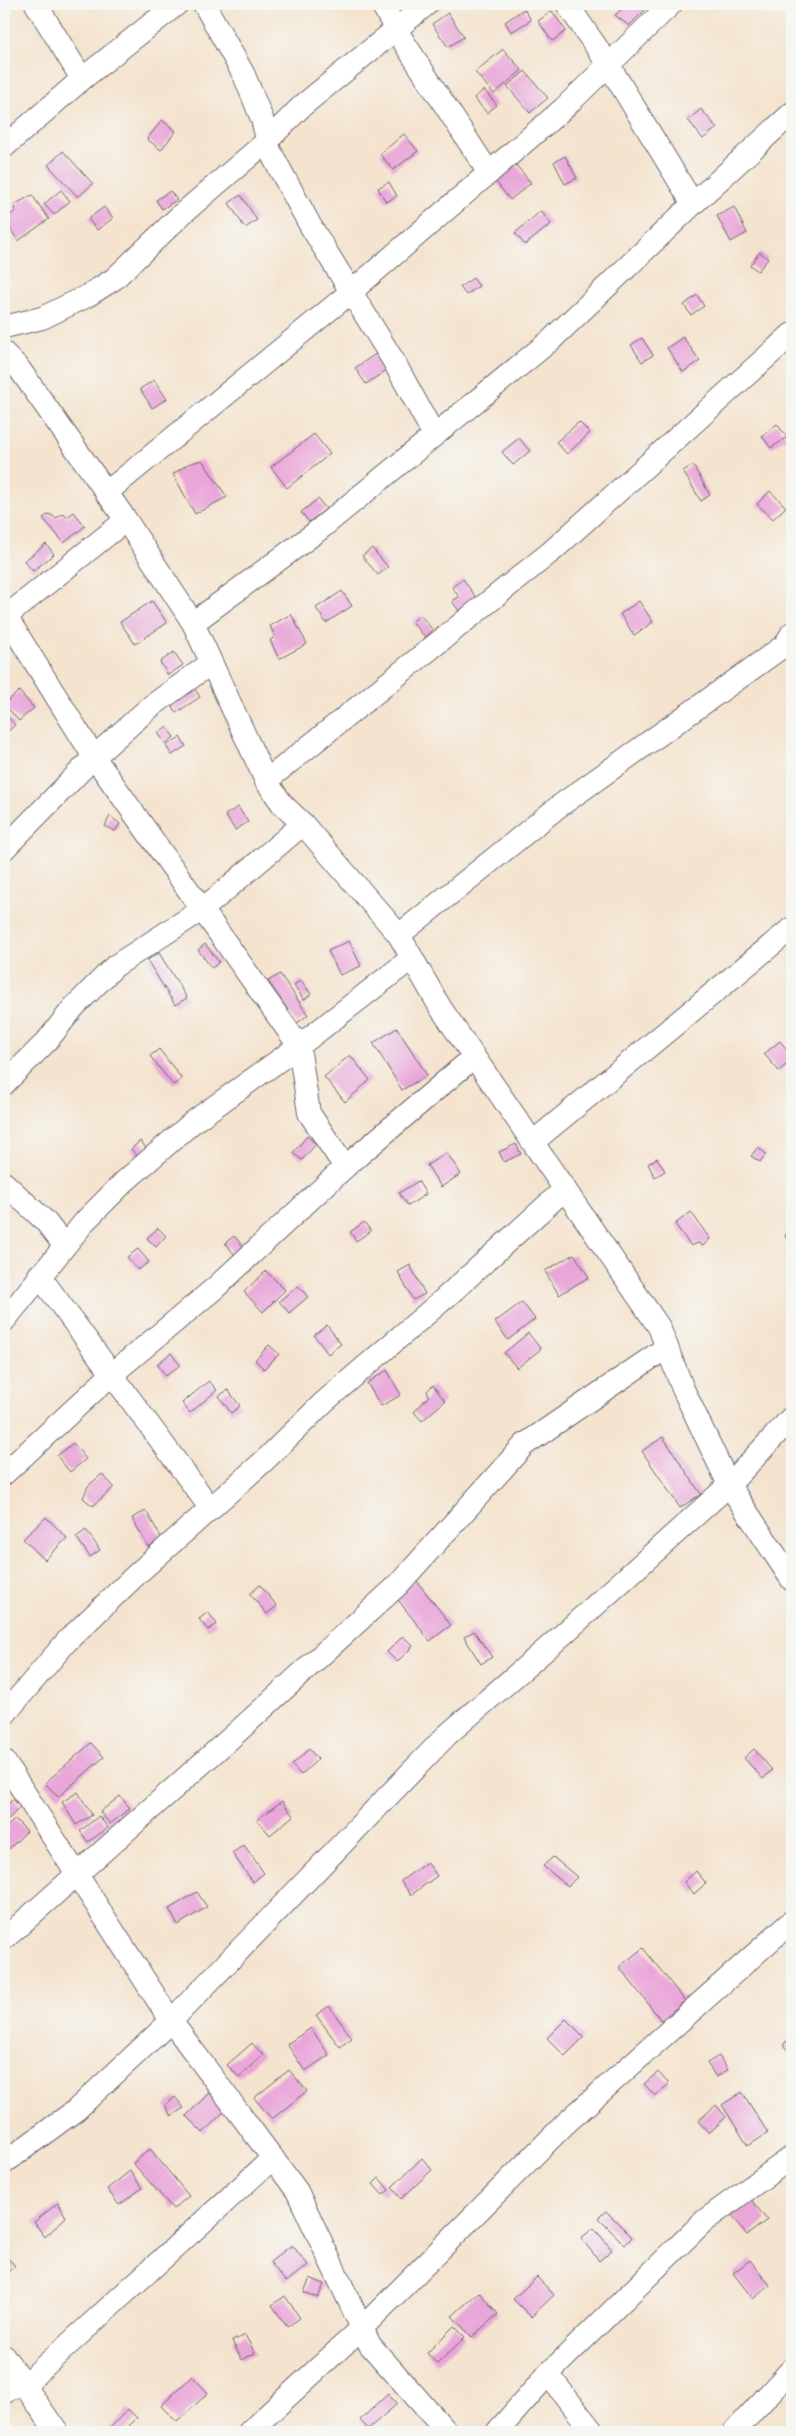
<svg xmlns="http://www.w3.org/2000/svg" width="796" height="2436" font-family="'IM FELL Great Primer',serif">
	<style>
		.building { fill: #e9a6d9 }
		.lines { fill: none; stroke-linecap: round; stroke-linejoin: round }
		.minor-casing { stroke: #6c666e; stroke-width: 24 }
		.minor { stroke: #fff; stroke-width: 22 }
	</style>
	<rect width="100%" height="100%" fill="#f6f6f2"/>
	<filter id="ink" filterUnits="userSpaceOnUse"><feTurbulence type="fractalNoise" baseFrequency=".02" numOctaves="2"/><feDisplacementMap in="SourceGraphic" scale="10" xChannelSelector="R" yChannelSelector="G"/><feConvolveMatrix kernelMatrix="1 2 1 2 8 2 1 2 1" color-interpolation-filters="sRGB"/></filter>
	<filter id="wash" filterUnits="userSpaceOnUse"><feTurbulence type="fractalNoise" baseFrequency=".0096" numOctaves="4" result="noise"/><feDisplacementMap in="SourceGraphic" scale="20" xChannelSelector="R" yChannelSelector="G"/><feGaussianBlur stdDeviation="1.12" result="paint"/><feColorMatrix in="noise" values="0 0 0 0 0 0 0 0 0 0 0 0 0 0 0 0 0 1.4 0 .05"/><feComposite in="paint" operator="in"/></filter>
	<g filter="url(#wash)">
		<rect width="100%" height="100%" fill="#f4e3ce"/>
		<g id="blocks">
			<g class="building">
				<polygon points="628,4 647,4 649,6 629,26 615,15"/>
				<polygon points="524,9 531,20 511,32 505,22"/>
				<polygon points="552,11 566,31 552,41 538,21"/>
				<polygon points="448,13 464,37 448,47 432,24"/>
				<polygon points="503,49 522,70 494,94 475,72"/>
				<polygon points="525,71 548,98 530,113 507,86"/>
				<polygon points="484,90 497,105 487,113 474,98"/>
				<polygon points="701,109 717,128 703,139 688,120"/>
				<polygon points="162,120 176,131 161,150 147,139"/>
				<polygon points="404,134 418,151 393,170 380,154"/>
				<polygon points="63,151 93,184 78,197 48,165"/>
				<polygon points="565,156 577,178 565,184 554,162"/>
				<polygon points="516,165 531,183 510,200 496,182"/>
				<polygon points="389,182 397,196 386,202 378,188"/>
				<polygon points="61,190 70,201 54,215 44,204"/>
				<polygon points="170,191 177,200 162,209 156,200"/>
				<polygon points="32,195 49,219 18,241 4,219 16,211 14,205"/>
				<polygon points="241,195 257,220 245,228 229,203"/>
				<polygon points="104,207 113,218 97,230 88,219"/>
				<polygon points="734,207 747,233 731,242 717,216"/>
				<polygon points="541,211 551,224 525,245 515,233"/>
				<polygon points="760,252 768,259 758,271 750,265"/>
				<polygon points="473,278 479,286 466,295 460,287"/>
				<polygon points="697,295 704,306 691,315 684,305"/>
				<polygon points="683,337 700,361 683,372 667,348"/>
				<polygon points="642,338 653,355 642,362 631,345"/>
				<polygon points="377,353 388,369 366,384 355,368"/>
				<polygon points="154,380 167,399 152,408 140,389"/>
				<polygon points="579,422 590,433 567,454 556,442"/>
				<polygon points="777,424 787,437 771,448 762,436"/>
				<polygon points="314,434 330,454 287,488 271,467"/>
				<polygon points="519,438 530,451 513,465 502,452"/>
				<polygon points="202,460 227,497 195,514 173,474 188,464"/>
				<polygon points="693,465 710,495 701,501 683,471"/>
				<polygon points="770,491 786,507 773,519 757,504"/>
				<polygon points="318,499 326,509 309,522 301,512"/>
				<polygon points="74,512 85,526 64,543 43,518 49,514 56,518 63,514 67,517"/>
				<polygon points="46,544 54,554 33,571 24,561"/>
				<polygon points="372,548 388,567 378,575 362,556"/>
				<polygon points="463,579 477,599 459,611 452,601 459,597 452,587"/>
				<polygon points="342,591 352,606 326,623 316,608"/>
				<polygon points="152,601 167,623 135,644 120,622"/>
				<polygon points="639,601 653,622 634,635 620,614"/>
				<polygon points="291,614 307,644 279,659 270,640 275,637 270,626"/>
				<polygon points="420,615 433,630 425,637 412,622"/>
				<polygon points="174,652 183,665 168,675 160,662"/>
				<polygon points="194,688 200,697 176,713 171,704"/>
				<polygon points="19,691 34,708 19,721 4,704"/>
				<polygon points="4,713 15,725 4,735"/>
				<polygon points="166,727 174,737 166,744 158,733"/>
				<polygon points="180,737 186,746 172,755 166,746"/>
				<polygon points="238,807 248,822 235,830 225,815"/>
				<polygon points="110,816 120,824 115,831 105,826"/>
				<polygon points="349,941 361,966 340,975 328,951"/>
				<polygon points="205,944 219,962 212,968 198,950"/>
				<polygon points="159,953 187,998 175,1005 147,960"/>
				<polygon points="280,974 308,1015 297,1023 268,981"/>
				<polygon points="301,980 311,994 304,1000 294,985"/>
				<polygon points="397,1028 427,1075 402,1090 373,1043"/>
				<polygon points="780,1041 792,1056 792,1060 779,1071 764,1054"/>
				<polygon points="159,1049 182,1079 173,1085 150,1056"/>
				<polygon points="350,1055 370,1080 345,1102 324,1077"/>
				<polygon points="307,1136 316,1144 302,1160 293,1153"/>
				<polygon points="140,1141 150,1152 141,1160 131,1149"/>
				<polygon points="516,1144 521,1154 504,1162 499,1152"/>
				<polygon points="758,1147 766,1154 760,1162 751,1156"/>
				<polygon points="447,1153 461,1174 441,1187 427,1165"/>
				<polygon points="657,1158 665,1171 655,1177 648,1164"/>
				<polygon points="418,1181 426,1194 408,1206 399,1193"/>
				<polygon points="691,1212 710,1239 703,1246 698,1243 691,1246 675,1224"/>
				<polygon points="792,1219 792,1240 785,1237"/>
				<polygon points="364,1222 371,1231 356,1241 350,1232"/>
				<polygon points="158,1228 166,1236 156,1247 147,1238"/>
				<polygon points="234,1236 244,1247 235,1255 225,1243"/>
				<polygon points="138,1249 149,1262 138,1270 127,1257"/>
				<polygon points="574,1254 589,1277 559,1295 545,1271"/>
				<polygon points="410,1265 425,1294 413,1300 398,1272"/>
				<polygon points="266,1271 285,1290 263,1312 244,1292"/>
				<polygon points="298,1286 308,1297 289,1313 279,1301"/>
				<polygon points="522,1302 535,1319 508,1340 495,1322"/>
				<polygon points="327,1325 341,1344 328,1354 314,1335"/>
				<polygon points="528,1333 541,1349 517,1368 504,1353"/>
				<polygon points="269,1345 279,1354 264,1369 255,1360"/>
				<polygon points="171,1353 180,1365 166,1376 157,1364"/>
				<polygon points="387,1370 401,1395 381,1406 367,1383"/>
				<polygon points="209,1381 217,1390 190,1413 182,1403"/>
				<polygon points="433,1385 445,1401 422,1421 414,1412 429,1396 427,1391"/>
				<polygon points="228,1390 240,1406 231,1413 219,1396"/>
				<polygon points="663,1437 701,1494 680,1508 642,1451"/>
				<polygon points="73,1443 86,1459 70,1472 57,1456"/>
				<polygon points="102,1474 114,1487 93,1506 83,1498 88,1486"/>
				<polygon points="146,1511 162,1539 148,1547 132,1518"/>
				<polygon points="46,1517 67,1538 45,1560 23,1539"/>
				<polygon points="86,1530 100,1550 90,1557 76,1537"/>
				<polygon points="416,1580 451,1625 430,1641 395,1596"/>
				<polygon points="260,1585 277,1606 267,1614 250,1594"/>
				<polygon points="208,1612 217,1624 208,1630 199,1619"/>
				<polygon points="474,1631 492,1657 481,1664 464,1637"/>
				<polygon points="403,1636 413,1646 397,1662 387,1652"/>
				<polygon points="91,1743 104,1757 58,1797 45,1783"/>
				<polygon points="309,1749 318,1759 301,1775 292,1765"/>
				<polygon points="754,1749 772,1770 763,1779 744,1758"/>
				<polygon points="78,1792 92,1815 76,1825 62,1802"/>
				<polygon points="120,1796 130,1808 110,1824 100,1812"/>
				<polygon points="13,1799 20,1807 4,1824 4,1809"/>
				<polygon points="282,1801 293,1816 270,1835 257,1820"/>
				<polygon points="99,1816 108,1828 88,1842 80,1831"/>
				<polygon points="15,1819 27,1831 9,1849 4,1844 4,1830"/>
				<polygon points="244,1845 264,1873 253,1882 232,1853"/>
				<polygon points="553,1857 577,1877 568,1886 543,1866"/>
				<polygon points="427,1862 437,1876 411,1895 401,1881"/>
				<polygon points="696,1871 706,1883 694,1894 684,1882"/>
				<polygon points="197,1892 207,1907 178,1925 169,1909"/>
				<polygon points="643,1948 685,2001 661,2020 619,1967"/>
				<polygon points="329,2006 352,2038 340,2047 316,2015"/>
				<polygon points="566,2019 584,2037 565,2056 547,2038"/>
				<polygon points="311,2028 329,2055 305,2071 287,2044"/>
				<polygon points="792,2036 792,2055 783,2045"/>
				<polygon points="252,2043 263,2055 239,2077 227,2065"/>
				<polygon points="719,2056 728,2070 716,2077 707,2063"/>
				<polygon points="289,2070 307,2091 272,2119 254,2098"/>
				<polygon points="658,2072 669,2084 655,2096 644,2084"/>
				<polygon points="217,2085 234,2101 203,2133 186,2116"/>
				<polygon points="742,2092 768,2133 748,2146 722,2105"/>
				<polygon points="175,2097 184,2108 171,2116 165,2105"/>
				<polygon points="716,2105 726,2117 709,2133 698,2121"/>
				<polygon points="150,2149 189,2196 173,2209 133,2163"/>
				<polygon points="422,2158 432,2170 401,2199 392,2187"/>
				<polygon points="130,2171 142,2188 119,2205 107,2189"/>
				<polygon points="379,2178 389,2190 383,2195 373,2184"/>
				<polygon points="750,2198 767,2220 747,2235 730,2212"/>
				<polygon points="58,2203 66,2217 45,2237 34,2222"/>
				<polygon points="606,2211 632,2237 625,2245 598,2218"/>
				<polygon points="594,2228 612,2250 599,2261 581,2238"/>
				<polygon points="292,2245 308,2265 286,2282 270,2262"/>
				<polygon points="8,2258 15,2266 4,2275 4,2261"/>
				<polygon points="750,2260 770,2285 753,2299 733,2273"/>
				<polygon points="537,2277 554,2295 531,2317 513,2299"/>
				<polygon points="310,2278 324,2284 318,2298 304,2292"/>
				<polygon points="479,2292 498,2314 472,2337 452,2316"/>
				<polygon points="285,2296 300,2318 287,2327 272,2305"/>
				<polygon points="454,2326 465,2337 437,2364 427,2353"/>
				<polygon points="245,2335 255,2353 242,2360 232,2341"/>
				<polygon points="192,2376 208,2393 177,2422 161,2406"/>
				<polygon points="388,2394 397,2404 368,2429 360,2420"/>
				<polygon points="128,2409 137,2418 123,2432 112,2432 109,2429"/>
			</g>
		</g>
	</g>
	<g filter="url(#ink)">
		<use href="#blocks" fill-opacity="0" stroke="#6c666e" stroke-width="1"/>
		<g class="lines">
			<defs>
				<g id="minor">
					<polyline points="36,4 82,79"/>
					<polyline points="204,4 244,75 262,119 270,151 310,225 393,360 434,435"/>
					<polyline points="382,4 396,30 489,173"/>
					<polyline points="567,4 608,64 693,204"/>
					<polyline points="4,147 82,79 177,4"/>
					<polyline points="4,327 42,318 87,296 114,279 182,214 267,141 302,106 427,4"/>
					<polyline points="4,353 18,367 126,520 193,623 266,781 283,805 303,824 399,935 440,1007 659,1327 683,1389 729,1485 792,1580"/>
					<polyline points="106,493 351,292 564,108 671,4"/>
					<polyline points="4,613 94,757 299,1046 309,1113 345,1167"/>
					<polyline points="4,618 126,520"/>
					<polyline points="193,623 315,533 551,340 693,204 792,113"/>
					<polyline points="266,781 552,551 792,334"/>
					<polyline points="4,849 94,757 149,708 211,663"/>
					<polyline points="399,935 558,807 785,645 792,633"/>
					<polyline points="4,1084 47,1041 74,1007 115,966 203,909 303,824"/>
					<polyline points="533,1142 792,928"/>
					<polyline points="4,1183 45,1221 64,1245"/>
					<polyline points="39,1275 211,1509"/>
					<polyline points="4,1321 86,1220 124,1182 193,1122 299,1046 412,958"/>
					<polyline points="4,1474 111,1375 215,1288 345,1167 474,1057"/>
					<polyline points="4,1715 67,1641 138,1573 265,1460 324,1402 445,1298 565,1189"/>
					<polyline points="4,1761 171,2021 297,2191 370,2345 447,2432"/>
					<polyline points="4,1939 234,1735 398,1585 524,1445 667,1347"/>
					<polyline points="4,2163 76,2110 171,2021 447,1735 559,1638 729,1485 792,1417"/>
					<polyline points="4,2356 57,2432"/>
					<polyline points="548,2374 593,2432"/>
					<polyline points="4,2393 11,2388 25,2384 273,2158"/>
					<polyline points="249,2432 362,2328 565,2124 792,1921"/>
					<polyline points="497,2432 548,2374 704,2221 792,2157"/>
					<polyline points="734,2432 792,2369"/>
				</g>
			</defs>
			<use href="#minor" class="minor-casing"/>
			<use href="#minor" class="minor"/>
		</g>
	</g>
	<rect width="796" height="2436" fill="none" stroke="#f6f6f2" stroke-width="20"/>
</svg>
